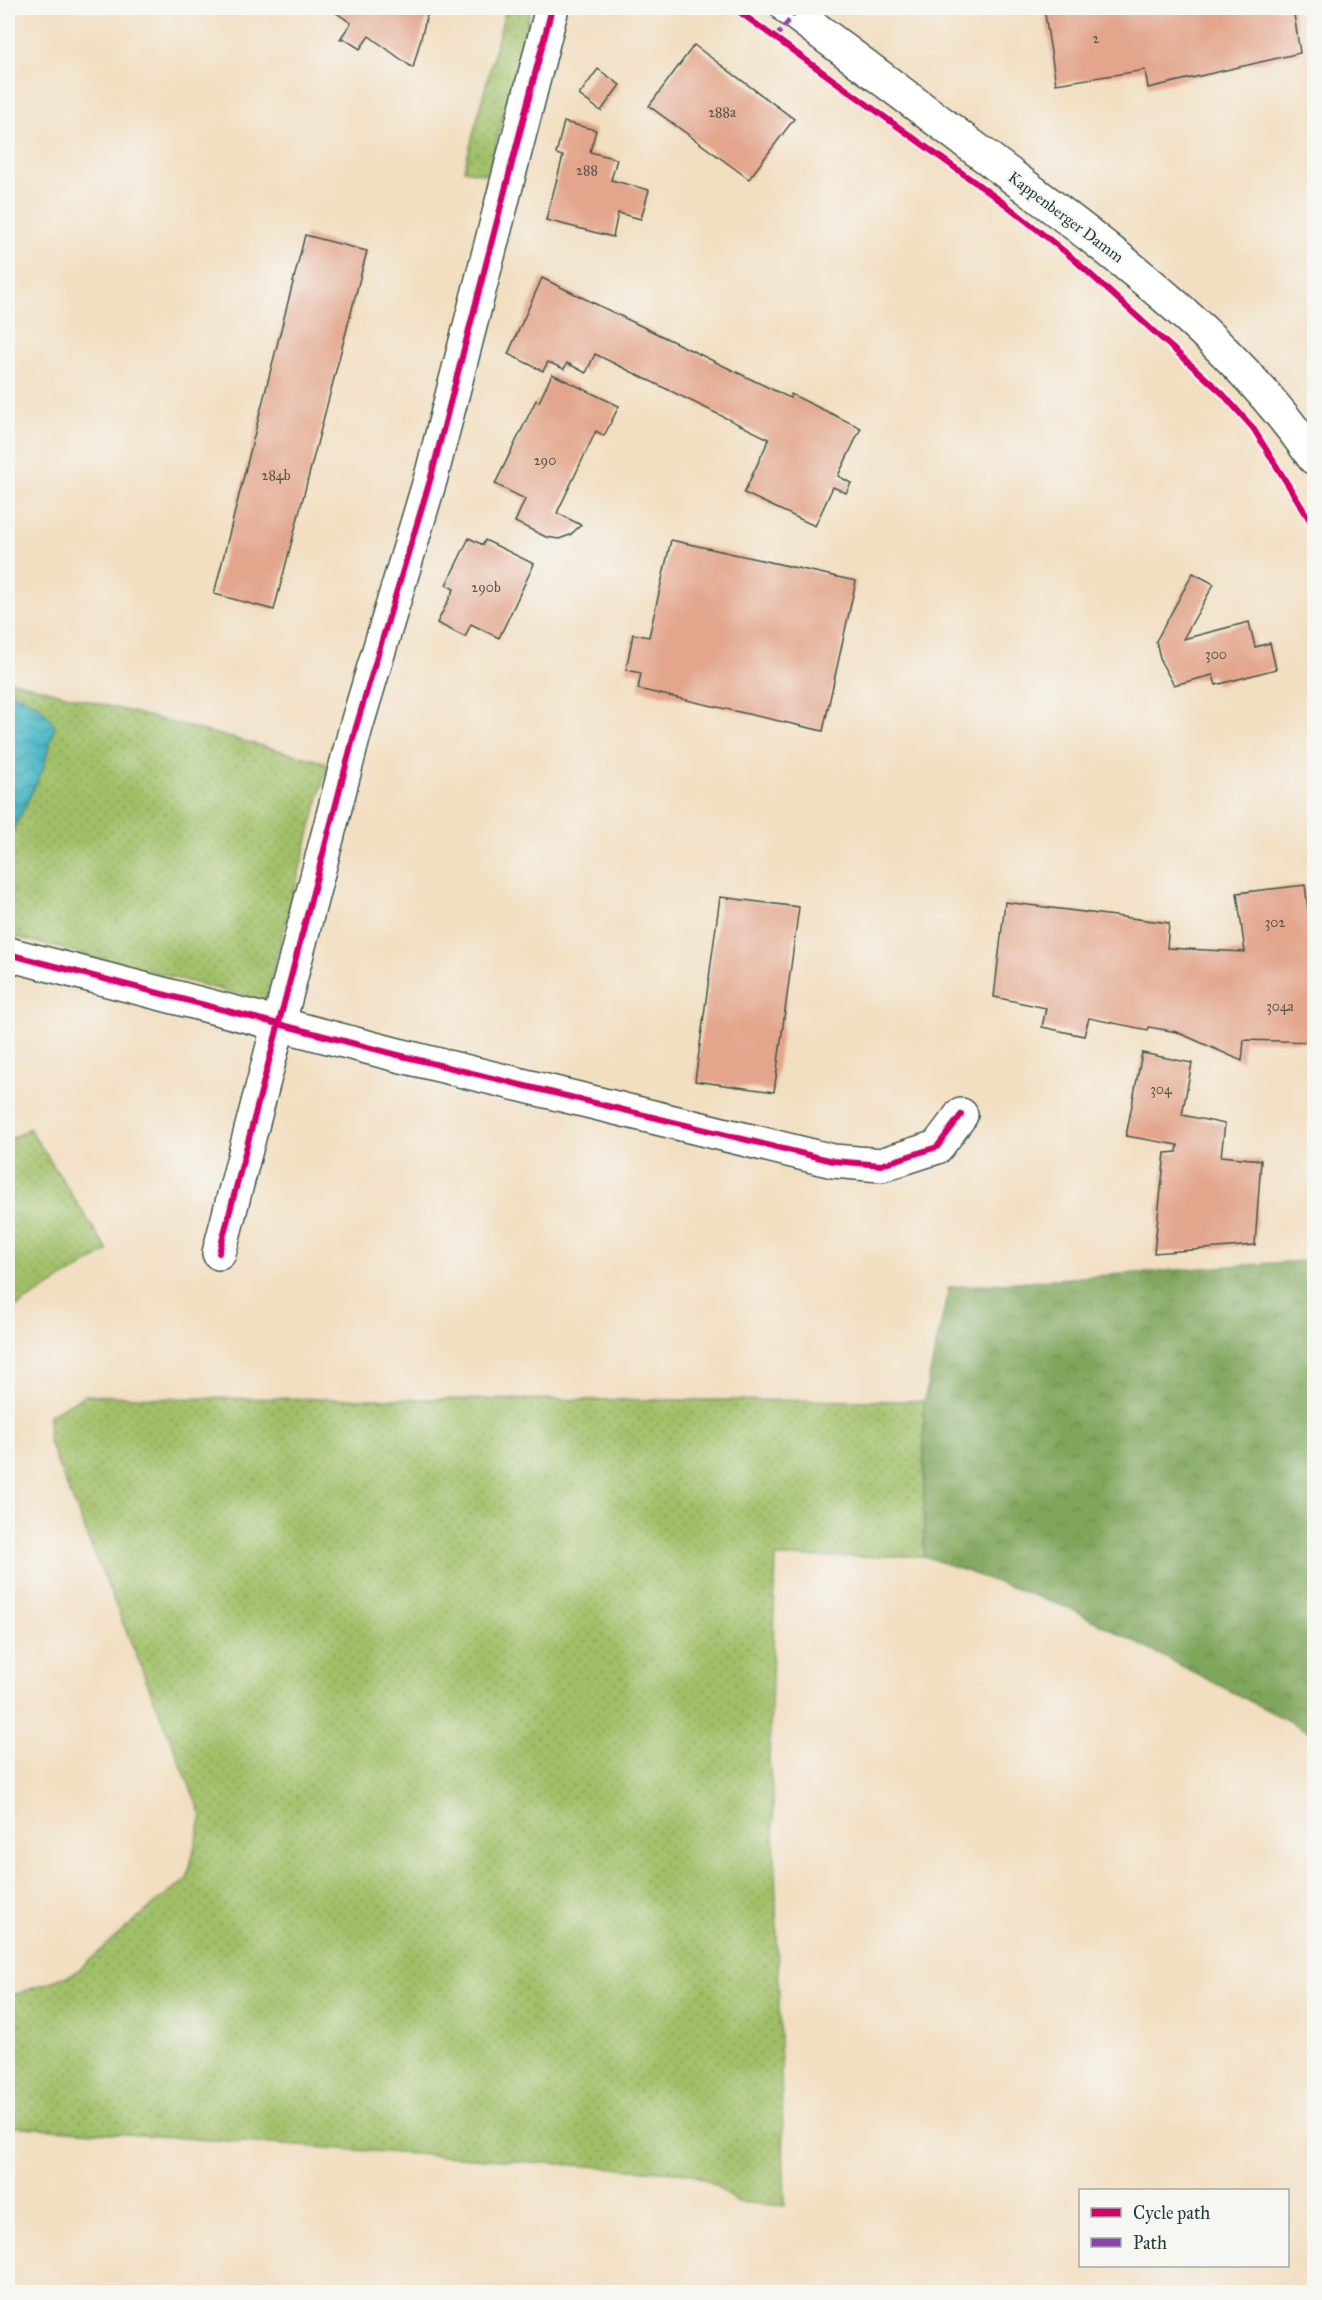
<svg xmlns="http://www.w3.org/2000/svg" width="1322" height="2300" font-family="'IM FELL Great Primer',serif">
	<style>
		.grass { fill: url(#grass-dots); stroke: #607e4e; stroke-width: 1.5 }
		.forest { fill: url(#forest-crowns); stroke: #507248; stroke-width: 1.5 }
		.water { fill: url(#water-waves); stroke: #357a7d; stroke-width: 1.5 }
		.building { fill: #e3a58b }
		.lines { fill: none; stroke-linecap: round; stroke-linejoin: round }
		.minor-casing { stroke: #3f5549; stroke-width: 36 }
		.secondary-casing { stroke: #3f5549; stroke-width: 36 }
		.minor { stroke: #fff; stroke-width: 33 }
		.secondary { stroke: #fff; stroke-width: 33 }
		.quiet { stroke: #8e44ad; stroke-width: 4.5; stroke-dasharray: 9 4.5; stroke-linecap: butt }
		.cycleway-casing { stroke: #f6f6f2; stroke-width: 10 }
		.cycleway { stroke: #d6006c; stroke-width: 6 }
		.labels { text-anchor: middle; dominant-baseline: central; stroke-width: 4.5; stroke-linejoin: round; paint-order: stroke }
		.number-label { font-size: 14px; fill: #50574a }
		.street-label { font-size: 16px; fill: #1f3d34; stroke: #f6f6f2 }
	</style>
	<defs>
		<pattern id="grass-dots" width="8" height="8" patternUnits="userSpaceOnUse" patternTransform="scale(1.5)"><rect width="8" height="8" fill="#a1bf67"/><path d="M2 2h.1M6 6h.1" fill="none" stroke="#839c56" stroke-width="1.8" stroke-linecap="round"/></pattern>
		<pattern id="forest-crowns" width="20" height="18" patternUnits="userSpaceOnUse" patternTransform="scale(1.5)"><rect width="20" height="18" fill="#80a65c"/><path d="M2 6a3 3 0 1 1 6 0M12 15a3 3 0 1 1 6 0" fill="none" stroke="#68884d"/></pattern>
		<pattern id="water-waves" width="16" height="10" patternUnits="userSpaceOnUse" patternTransform="scale(1.5)"><rect width="16" height="10" fill="#4bb8c6"/><path d="M0 5q4-4 8 0t8 0" fill="none" stroke="#3e97a2"/></pattern>
	</defs>
	<rect width="100%" height="100%" fill="#f6f6f2"/>
	<filter id="ink" filterUnits="userSpaceOnUse"><feTurbulence type="fractalNoise" baseFrequency=".0167" numOctaves="2"/><feDisplacementMap in="SourceGraphic" scale="12" xChannelSelector="R" yChannelSelector="G"/><feConvolveMatrix kernelMatrix="1 2 1 2 8 2 1 2 1" color-interpolation-filters="sRGB"/></filter>
	<filter id="wash" filterUnits="userSpaceOnUse"><feTurbulence type="fractalNoise" baseFrequency=".008" numOctaves="4" result="noise"/><feDisplacementMap in="SourceGraphic" scale="24" xChannelSelector="R" yChannelSelector="G"/><feGaussianBlur stdDeviation="1.35" result="paint"/><feColorMatrix in="noise" values="0 0 0 0 0 0 0 0 0 0 0 0 0 0 0 0 0 1.4 0 .05"/><feComposite in="paint" operator="in"/></filter>
	<g filter="url(#wash)">
		<rect width="100%" height="100%" fill="#f2dec0"/>
		<g class="grass">
			<polygon points="506,8 531,8 488,175 464,170"/>
			<polygon points="8,680 328,763 265,1001 8,935 8,840 43,769 40,706 8,690"/>
			<polygon points="29,1128 108,1251 8,1312 8,1141"/>
			<polygon points="85,1395 161,1398 924,1401 924,1556 776,1557 769,1763 773,1798 785,2206 736,2202 709,2181 689,2173 8,2126 8,1997 75,1973 141,1915 187,1879 202,1816 48,1440 49,1415"/>
		</g>
		<polygon class="forest" points="1314,1260 1314,1734 1071,1609 924,1556 924,1401 949,1287"/>
		<polygon class="water" points="8,690 40,706 55,725 43,769 8,840"/>
		<g id="blocks">
			<g class="building">
				<polygon points="329,8 429,8 413,68 369,36 360,49 343,38 342,40 340,39 351,23"/>
				<polygon points="1044,8 1293,8 1300,53 1148,88 1145,70 1056,84"/>
				<polygon points="694,45 794,119 749,179 649,106"/>
				<polygon points="598,69 620,85 601,111 579,95"/>
				<polygon points="564,122 596,130 590,152 617,159 611,180 649,190 641,219 618,213 613,237 546,220 563,156 556,154"/>
				<polygon points="305,235 367,251 274,610 214,594"/>
				<polygon points="542,278 790,398 791,394 861,428 838,476 851,483 846,493 833,487 815,526 744,493 769,439 595,354 586,373 567,363 564,369 548,362 543,371 508,354"/>
				<polygon points="552,374 619,406 604,436 596,431 557,513 581,525 570,535 559,539 546,537 515,522 525,499 495,484 536,400 539,402"/>
				<polygon points="469,538 483,545 485,540 534,564 499,638 471,624 465,637 437,623 454,589 446,585"/>
				<polygon points="671,540 856,581 823,731 638,689 641,673 626,670 633,634 649,637"/>
				<polygon points="1193,573 1214,584 1183,639 1249,622 1255,647 1270,643 1276,669 1216,685 1213,675 1174,685 1161,662 1156,641"/>
				<polygon points="1305,885 1314,956 1313,1042 1244,1040 1242,1061 1177,1032 1149,1027 1148,1030 1089,1018 1084,1036 1042,1027 1046,1008 994,997 1005,902 1169,923 1167,948 1245,952 1237,893"/>
				<polygon points="720,897 799,907 774,1092 695,1081"/>
				<polygon points="1142,1053 1192,1063 1182,1115 1225,1124 1221,1156 1261,1160 1255,1245 1154,1253 1165,1153 1177,1152 1178,1145 1126,1136"/>
			</g>
		</g>
	</g>
	<g filter="url(#ink)">
		<use href="#blocks" fill-opacity="0" stroke="#3f5549" stroke-width="1.5"/>
		<g class="lines">
			<defs>
				<g id="minor">
					<polyline points="8,954 394,1054 833,1161 881,1165 937,1147 961,1115"/>
					<polyline points="219,1253 356,727 431,477 552,8"/>
				</g>
				<path id="secondary" d="M788,8c76,57 152,114 229,172 108,81 219,165 297,278"/>
			</defs>
			<use href="#minor" class="minor-casing"/>
			<use href="#secondary" class="secondary-casing"/>
			<use href="#minor" class="minor"/>
			<use href="#secondary" class="secondary"/>
			<polyline class="quiet" points="775,38 799,8"/>
			<defs>
				<g id="cycleway">
					<polyline points="734,8 1005,204 1069,255 1222,393 1253,428 1314,527"/>
					<polyline points="8,954 394,1054 833,1161 881,1165 937,1147 961,1115"/>
					<polyline points="219,1253 356,727 431,477 552,8"/>
				</g>
			</defs>
			<use href="#cycleway" class="cycleway-casing"/>
			<use href="#cycleway" class="cycleway"/>
		</g>
	</g>
	<g class="labels">
		<g class="number-label">
			<text x="1096" y="38">2</text>
			<text x="722" y="112">288a</text>
			<text x="587" y="170">288</text>
			<text x="545" y="460">290</text>
			<text x="276" y="475">284b</text>
			<text x="486" y="587">290b</text>
			<text x="1216" y="654">300</text>
			<text x="1275" y="922">302</text>
			<text x="1280" y="1006">304a</text>
			<text x="1161" y="1089">304</text>
		</g>
		<g class="street-label">
			<text transform="translate(1066 217) rotate(37)">Kappenberger Damm</text>
		</g>
	</g>
	<rect width="1322" height="2300" fill="none" stroke="#f6f6f2" stroke-width="30"/>
	<rect x="1079" y="2189" width="210" height="78" fill="#f6f6f2" stroke="#a0aca6" stroke-width="1.5"/>
	<rect x="1091" y="2208" width="30" height="9" fill="#d6006c" stroke="#a0aca6" stroke-width="1.5"/>
	<text x="1133" y="2219" font-size="18" fill="#1f3d34">Cycle path</text>
	<rect x="1091" y="2238" width="30" height="9" fill="#8e44ad" stroke="#a0aca6" stroke-width="1.5"/>
	<text x="1133" y="2249" font-size="18" fill="#1f3d34">Path</text>
</svg>
